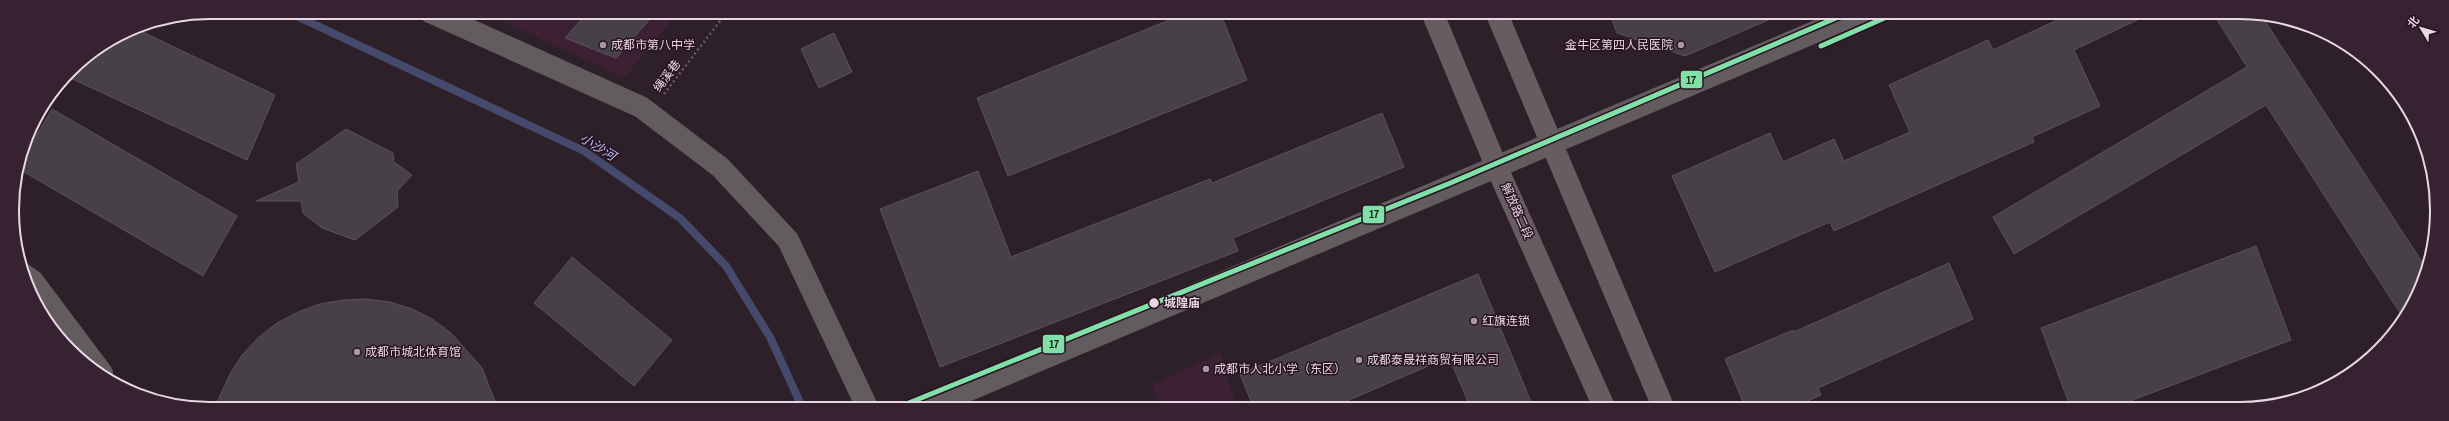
<svg xmlns="http://www.w3.org/2000/svg" width="2449" height="421" font-family="'Archivo Narrow','Noto Sans SC',sans-serif">
	<style>
		.built { fill: #3c2134 }
		.lines { fill: none; stroke-linecap: round; stroke-linejoin: round }
		.stream { stroke: #45496b; stroke-width: 8 }
		.building { fill: #484049; stroke: #5a525b }
		.path { stroke: #665e62; stroke-width: 2.5; stroke-dasharray: 2 3; stroke-linecap: butt }
		.street { stroke: #635c5e; stroke-width: 22 }
		.primary { stroke: #675c60; stroke-width: 22 }
		.metro-1-casing { stroke: #281222; stroke-width: 8 }
		.metro-1 { stroke: #80e0a7; stroke-width: 5 }
		.poi-dot { fill: #a798a2; stroke: #281222; stroke-width: 1.5 }
		.stop-dot { fill: #e8d8e3; stroke: #281222; stroke-width: 1.5 }
		.labels { text-anchor: middle; dominant-baseline: central; stroke-width: 3; stroke-linejoin: round; paint-order: stroke }
		.poi-label { font-size: 12px; fill: #e8d8e3; stroke: #281222; text-anchor: start }
		.street-label { font-size: 12px; fill: #e8d8e3; stroke: #281222 }
		.stop-label { font-size: 12px; font-weight: bold; fill: #e8d8e3; stroke: #281222; text-anchor: start }
		.water-label { font-size: 13px; font-style: italic; fill: #b8c2f5; stroke: #281222 }
		.rim { fill: none; stroke: #e8d8e3; stroke-width: 2 }
		.line-badge { stroke: #281222; stroke-width: 1.5 }
		.pale-badge-label { font-size: 11px; text-anchor: middle; font-weight: bold; fill: #111 }
	</style>
	<rect width="100%" height="100%" fill="#2d2029"/>
	<g class="built">
		<polygon points="483,12 678,12 624,78"/>
		<polygon points="1221,352 1237,409 1162,409 1152,385"/>
	</g>
	<g class="lines">
		<polyline class="stream" points="288,12 584,151 680,218 726,266 770,337 803,409"/>
	</g>
	<g class="building">
		<polygon points="588,12 656,12 616,58 565,38"/>
		<polygon points="1189,12 1220,12 1247,80 1008,176 977,98"/>
		<polygon points="1609,12 1787,12 1685,56 1617,33"/>
		<polygon points="2074,12 2154,12 2074,50 2100,106 2032,137 2034,142 1834,231 1830,222 1715,272 1672,176 1770,133 1783,162 1834,139 1844,161 1910,132 1889,85 1988,40 1993,50"/>
		<polygon points="2212,12 2252,12 2261,15 2426,268 2422,287 2402,316 2266,105 2014,254 1993,217 2247,67"/>
		<polygon points="134,28 275,95 247,160 66,76 70,70"/>
		<polygon points="834,33 852,72 819,88 801,49"/>
		<polygon points="52,109 237,216 203,276 19,169 21,162"/>
		<polygon points="1382,113 1404,167 1233,238 1238,251 940,367 880,209 978,171 1011,257 1210,179 1212,183"/>
		<polygon points="346,129 393,153 394,162 412,175 397,191 398,207 355,240 322,228 303,213 301,201 256,201 299,182 296,164"/>
		<polygon points="2256,246 2291,340 2109,409 2071,409 2041,328"/>
		<polygon points="572,257 672,340 634,386 534,303"/>
		<polygon points="1949,263 1973,319 1818,388 1821,395 1791,409 1746,409 1725,359 1793,330 1794,332"/>
		<polygon points="1478,274 1534,409 1471,409 1449,357 1328,409 1254,409 1240,374"/>
		<polygon points="366,299 390,302 412,309 432,319 451,333 482,368 498,409 214,409 230,374 243,354 259,337 277,323 298,312 320,304 343,300"/>
	</g>
	<g class="lines">
		<polyline class="path" points="664,94 727,12"/>
		<g class="street">
			<polyline points="430,12 641,107 720,167 788,240 868,409"/>
			<polyline points="23,274 33,281 102,373"/>
			<polyline points="924,409 1862,12"/>
		</g>
		<g class="primary">
			<polyline points="1432,12 1497,168 1605,409"/>
			<polyline points="1496,12 1664,409"/>
		</g>
		<defs>
			<g id="metro-1">
				<polyline points="1821,46 1898,12"/>
				<polyline points="894,409 1448,184 1850,12"/>
			</g>
		</defs>
		<use href="#metro-1" class="metro-1-casing"/>
		<use href="#metro-1" class="metro-1"/>
	</g>
	<g class="poi-dot">
		<circle cx="603" cy="45" r="4"/>
		<circle cx="1681" cy="45" r="4"/>
		<circle cx="1474" cy="321" r="4"/>
		<circle cx="357" cy="352" r="4"/>
		<circle cx="1359" cy="360" r="4"/>
		<circle cx="1206" cy="369" r="4"/>
	</g>
	<circle class="stop-dot" cx="1154" cy="303" r="5.5"/>
	<g class="labels">
		<g class="poi-label">
			<text x="611" y="45">成都市第八中学</text>
			<text x="1673" y="45" text-anchor="end">金牛区第四人民医院</text>
			<text x="1482" y="321">红旗连锁</text>
			<text x="365" y="352">成都市城北体育馆</text>
			<text x="1367" y="360">成都泰晟祥商贸有限公司</text>
			<text x="1214" y="369">成都市人北小学（东区）</text>
		</g>
		<g class="street-label">
			<text transform="translate(667 76) rotate(-53)">绳溪巷</text>
			<text transform="translate(1517 211) rotate(66)">解放路二段</text>
		</g>
		<g class="stop-label">
			<text x="1164" y="303">城隍庙</text>
		</g>
		<g class="water-label">
			<text transform="translate(598 147) rotate(32)">小沙河</text>
		</g>
	</g>
	<path d="M0 0H2449V421H0ZM210 19H2239A191 191 0 0 1 2430 210V211A191 191 0 0 1 2239 402H210A191 191 0 0 1 19 211V210A191 191 0 0 1 210 19Z" fill="#372231" fill-rule="evenodd"/>
	<path class="rim" d="M210 19H2239A191 191 0 0 1 2430 210V211A191 191 0 0 1 2239 402H210A191 191 0 0 1 19 211V210A191 191 0 0 1 210 19Z"/>
	<g class="line-badge">
		<rect x="1680" y="70" width="23" height="19" rx="4" fill="#80e0a7"/>
		<rect x="1362" y="205" width="23" height="19" rx="4" fill="#80e0a7"/>
		<rect x="1042" y="334" width="23" height="20" rx="4" fill="#80e0a7"/>
	</g>
	<g class="pale-badge-label">
		<text x="1691" y="84">17</text>
		<text x="1374" y="218">17</text>
		<text x="1054" y="348">17</text>
	</g>
	<g transform="translate(2421 28) rotate(308)" stroke="#281222" stroke-width="3" paint-order="stroke">
	<path d="M0-3L7 15L0 10L-7 15Z" fill="#e8d8e3"/>
	<text y="-6" font-size="11" font-weight="bold" text-anchor="middle" fill="#e8d8e3">北</text>
	</g>
</svg>
